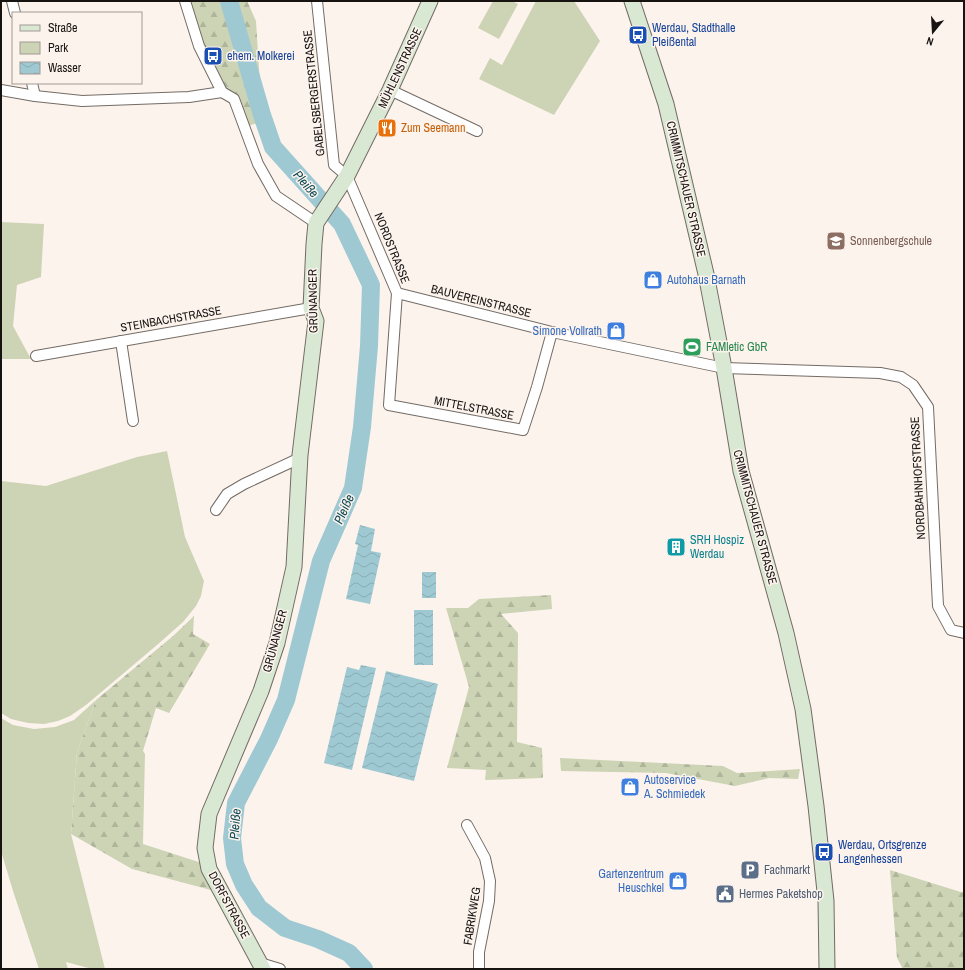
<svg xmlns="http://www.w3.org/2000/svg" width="965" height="970" font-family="'Archivo Narrow',sans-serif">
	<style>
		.green { fill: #cdd4b5 }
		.forest { fill: url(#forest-firs) }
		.water { fill: url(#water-waves) }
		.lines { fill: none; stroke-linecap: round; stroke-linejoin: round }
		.river { stroke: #9fc9d2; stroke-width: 18 }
		.street-casing { stroke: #736b65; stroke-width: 12 }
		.secondary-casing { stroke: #736b65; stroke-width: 17 }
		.street { stroke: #fff; stroke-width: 10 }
		.secondary { stroke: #d9e8d3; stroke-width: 15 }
		.labels { text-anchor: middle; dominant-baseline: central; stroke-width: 3; stroke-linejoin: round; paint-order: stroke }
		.transit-label { font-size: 12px; fill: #164399; stroke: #fdf3ed; text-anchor: start }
		.street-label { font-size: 12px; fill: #161311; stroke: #fdf3ed }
		.food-label { font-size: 12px; fill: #c56008; stroke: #fdf3ed; text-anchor: start }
		.education-label { font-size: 12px; fill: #785e54; stroke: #fdf3ed; text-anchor: start }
		.shop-label { font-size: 12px; fill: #366cbe; stroke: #fdf3ed; text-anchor: start }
		.leisure-label { font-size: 12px; fill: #27864d; stroke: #fdf3ed; text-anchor: start }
		.culture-label { font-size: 12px; fill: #0d838f; stroke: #fdf3ed; text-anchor: start }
		.service-label { font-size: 12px; fill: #4e5e75; stroke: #fdf3ed; text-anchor: start }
		.water-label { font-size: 13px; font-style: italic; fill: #0b4954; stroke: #fdf3ed }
	</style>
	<defs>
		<pattern id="forest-firs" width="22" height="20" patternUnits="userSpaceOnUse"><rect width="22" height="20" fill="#cdd4b5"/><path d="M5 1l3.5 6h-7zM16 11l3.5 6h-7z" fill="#afb59b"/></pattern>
		<pattern id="water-waves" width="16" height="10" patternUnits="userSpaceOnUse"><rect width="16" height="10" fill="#9fc9d2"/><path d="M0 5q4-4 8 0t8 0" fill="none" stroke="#88acb3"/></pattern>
	</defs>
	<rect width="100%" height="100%" fill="#fdf3ed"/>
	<g class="green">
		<polygon points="493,1 512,1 518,4 499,39 478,28"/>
		<polygon points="536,1 574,1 600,41 554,115 479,79 490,58 502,65"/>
		<polygon points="1,222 44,224 41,277 17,285 13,326 31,359 1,359"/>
		<polygon points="167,451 185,537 204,581 201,596 196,606 183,622 157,645 86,705 70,716 58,721 44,724 28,723 11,719 1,713 1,481 46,486 137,457"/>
		<polygon points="96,700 77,752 71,834 105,969 92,969 66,962 68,969 39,969 13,891 1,851 1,718 13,725 34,729 55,727 74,720"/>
	</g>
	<g class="forest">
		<polygon points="186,1 247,1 256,21 262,115 265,121 244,127 234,99 222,92"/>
		<polygon points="551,595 552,609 501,614 518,633 517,742 542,748 543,778 485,780 486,770 447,768 469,687 446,608 468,608 479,599"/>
		<polygon points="194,616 193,634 210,644 169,713 156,708 143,751 145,754 143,844 208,865 222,893 132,869 71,834 77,752 96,700 173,636"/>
		<polygon points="560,758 723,766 737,773 800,769 798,779 769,778 735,786 666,773 561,771"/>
		<polygon points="890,870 964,893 964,969 903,969 897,958"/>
	</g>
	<g class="water">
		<polygon points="360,525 375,529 371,551 381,553 370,604 346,599 358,545 355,544"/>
		<rect x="422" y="572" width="14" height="26"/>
		<rect x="414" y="610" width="19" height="55"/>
		<polygon points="361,665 376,668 352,770 324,763 347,667 359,670"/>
		<polygon points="386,671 438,684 414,781 362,768"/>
	</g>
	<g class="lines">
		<polyline class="river" points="229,1 262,115 273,147 342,224 371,285 369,346 362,427 353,488 321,561 286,700 269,739 236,803 232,838 235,864 244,885 259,908 285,928 318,939 349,953 364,969"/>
		<defs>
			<g id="street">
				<polyline points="12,1 15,13"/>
				<polyline points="185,1 199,46 222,92 234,99 258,164 276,196 316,223"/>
				<polyline points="317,1 334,165 347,176 397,293 389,405 523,430 537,387 552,332"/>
				<polyline points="32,83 35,96"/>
				<polyline points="1,90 35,96 82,101 189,97 222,92"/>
				<polyline points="390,90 477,131"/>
				<polyline points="397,293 552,332 724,368 880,373 901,377 913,385 928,407 938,606 951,630 964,633"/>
				<polyline points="121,341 133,421"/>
				<polyline points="36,356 311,308"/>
				<polyline points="216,510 227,494 244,484 300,458"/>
				<polyline points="467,825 485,858 490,881 489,901 479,952 479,969"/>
				<polyline points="260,963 280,969"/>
			</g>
			<g id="secondary">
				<polyline points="632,1 666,104 706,274 724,368 741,471 786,633 803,709 816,806 826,901 827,969"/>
				<polyline points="263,969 209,869 205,848 209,814 261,691 277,643 294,567 300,455 316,321 311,308 314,244 316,223 347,176 390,90 430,1"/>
			</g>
		</defs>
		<use href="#street" class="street-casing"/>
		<use href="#secondary" class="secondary-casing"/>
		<use href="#street" class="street"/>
		<use href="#secondary" class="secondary"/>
	</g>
	<defs>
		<symbol id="bus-square" viewBox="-11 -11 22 22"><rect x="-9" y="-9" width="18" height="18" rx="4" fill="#1a4fb4" stroke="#fdf3ed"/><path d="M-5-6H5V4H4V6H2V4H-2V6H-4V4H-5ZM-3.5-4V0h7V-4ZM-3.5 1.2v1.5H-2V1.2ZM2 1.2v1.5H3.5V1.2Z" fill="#fff"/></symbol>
		<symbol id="restaurant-square" viewBox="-11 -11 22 22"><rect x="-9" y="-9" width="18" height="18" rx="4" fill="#e8710a" stroke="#fdf3ed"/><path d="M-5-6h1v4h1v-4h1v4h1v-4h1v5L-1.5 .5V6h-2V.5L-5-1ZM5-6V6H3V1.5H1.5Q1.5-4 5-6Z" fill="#fff"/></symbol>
		<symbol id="school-square" viewBox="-11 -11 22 22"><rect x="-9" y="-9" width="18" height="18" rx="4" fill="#8d6e63" stroke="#fdf3ed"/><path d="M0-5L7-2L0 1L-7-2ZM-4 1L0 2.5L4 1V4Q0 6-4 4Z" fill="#fff"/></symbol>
		<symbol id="shop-square" viewBox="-11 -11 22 22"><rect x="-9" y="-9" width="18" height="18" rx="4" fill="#3f7fe0" stroke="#fdf3ed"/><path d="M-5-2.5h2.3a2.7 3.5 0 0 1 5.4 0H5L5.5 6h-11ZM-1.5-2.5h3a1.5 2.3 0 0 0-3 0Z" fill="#fff"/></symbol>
		<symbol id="stadium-square" viewBox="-11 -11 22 22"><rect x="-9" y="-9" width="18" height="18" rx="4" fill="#2e9e5b" stroke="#fdf3ed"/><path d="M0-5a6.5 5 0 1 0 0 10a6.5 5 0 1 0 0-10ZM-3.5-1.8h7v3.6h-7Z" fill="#fff"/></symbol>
		<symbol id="building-square" viewBox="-11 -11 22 22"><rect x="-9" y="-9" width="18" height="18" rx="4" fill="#0f9aa8" stroke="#fdf3ed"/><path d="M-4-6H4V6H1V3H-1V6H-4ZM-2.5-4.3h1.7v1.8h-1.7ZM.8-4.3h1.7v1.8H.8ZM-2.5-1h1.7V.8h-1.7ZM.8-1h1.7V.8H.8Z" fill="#fff"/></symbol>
		<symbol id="parking-square" viewBox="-11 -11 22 22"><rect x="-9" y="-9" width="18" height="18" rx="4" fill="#5c6f8a" stroke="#fdf3ed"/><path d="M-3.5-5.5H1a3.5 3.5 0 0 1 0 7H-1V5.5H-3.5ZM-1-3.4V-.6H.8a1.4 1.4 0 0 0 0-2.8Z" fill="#fff"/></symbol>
		<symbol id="civic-square" viewBox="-11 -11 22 22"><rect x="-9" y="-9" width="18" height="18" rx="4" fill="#5c6f8a" stroke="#fdf3ed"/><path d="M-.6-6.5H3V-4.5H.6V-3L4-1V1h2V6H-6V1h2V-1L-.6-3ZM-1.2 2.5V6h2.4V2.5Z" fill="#fff"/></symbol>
	</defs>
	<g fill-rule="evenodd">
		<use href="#bus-square" x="627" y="24" width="22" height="22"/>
		<use href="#bus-square" x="202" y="45" width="22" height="22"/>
		<use href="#restaurant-square" x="376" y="117" width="22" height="22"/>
		<use href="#school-square" x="825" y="230" width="22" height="22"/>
		<use href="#shop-square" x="642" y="269" width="22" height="22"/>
		<use href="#shop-square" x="605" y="320" width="22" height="22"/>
		<use href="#stadium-square" x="681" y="336" width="22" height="22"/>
		<use href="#building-square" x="665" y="536" width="22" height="22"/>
		<use href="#shop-square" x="619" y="776" width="22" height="22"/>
		<use href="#bus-square" x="813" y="841" width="22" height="22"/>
		<use href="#parking-square" x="739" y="859" width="22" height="22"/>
		<use href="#shop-square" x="667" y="870" width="22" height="22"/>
		<use href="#civic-square" x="714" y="883" width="22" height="22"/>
	</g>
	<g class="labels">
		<g class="transit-label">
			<text x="652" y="28">Werdau, Stadthalle<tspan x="652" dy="14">Pleißental</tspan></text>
			<text x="227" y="56">ehem. Molkerei</text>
			<text x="838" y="845">Werdau, Ortsgrenze<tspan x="838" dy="14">Langenhessen</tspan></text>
		</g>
		<g class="street-label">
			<text transform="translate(400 68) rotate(-65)">MÜHLENSTRASSE</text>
			<text transform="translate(314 93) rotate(-96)">GABELSBERGERSTRASSE</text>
			<text transform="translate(686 189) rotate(77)">CRIMMITSCHAUER STRASSE</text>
			<text transform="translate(392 248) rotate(68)">NORDSTRASSE</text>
			<text transform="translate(313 301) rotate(-91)">GRÜNANGER</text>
			<text transform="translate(481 301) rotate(14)">BAUVEREINSTRASSE</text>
			<text transform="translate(171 319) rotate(-10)">STEINBACHSTRASSE</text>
			<text transform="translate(474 408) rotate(11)">MITTELSTRASSE</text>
			<text transform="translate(918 478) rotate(-93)">NORDBAHNHOFSTRASSE</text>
			<text transform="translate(755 517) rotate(75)">CRIMMITSCHAUER STRASSE</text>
			<text transform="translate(275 641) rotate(-75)">GRÜNANGER</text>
			<text transform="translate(229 905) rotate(62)">DORFSTRASSE</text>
			<text transform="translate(472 916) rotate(-81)">FABRIKWEG</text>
		</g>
		<g class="food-label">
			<text x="401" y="128">Zum Seemann</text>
		</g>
		<g class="education-label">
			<text x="850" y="241">Sonnenbergschule</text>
		</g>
		<g class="shop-label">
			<text x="667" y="280">Autohaus Barnath</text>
			<text x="602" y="331" text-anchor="end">Simone Vollrath</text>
			<text x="644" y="780">Autoservice<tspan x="644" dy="14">A. Schmiedek</tspan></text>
			<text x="664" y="874" text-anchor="end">Gartenzentrum<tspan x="664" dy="14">Heuschkel</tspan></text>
		</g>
		<g class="leisure-label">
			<text x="706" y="347">FAMletic GbR</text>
		</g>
		<g class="culture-label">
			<text x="690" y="540">SRH Hospiz<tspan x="690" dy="14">Werdau</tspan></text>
		</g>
		<g class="service-label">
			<text x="764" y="870">Fachmarkt</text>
			<text x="739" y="894">Hermes Paketshop</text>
		</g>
		<g class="water-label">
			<text transform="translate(306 184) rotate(49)">Pleiße</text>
			<text transform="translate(344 509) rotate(-66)">Pleiße</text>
			<text transform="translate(235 824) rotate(-86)">Pleiße</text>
		</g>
	</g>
	<rect width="965" height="970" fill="none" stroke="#161311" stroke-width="4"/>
	<rect x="12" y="12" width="130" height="72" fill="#fdf3ed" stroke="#a19995"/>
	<rect x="20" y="25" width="20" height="6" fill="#d9e8d3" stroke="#a19995"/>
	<text x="48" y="32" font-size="12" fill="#161311">Straße</text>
	<rect x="20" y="42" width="20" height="12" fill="#cdd4b5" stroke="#a19995"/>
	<text x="48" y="52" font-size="12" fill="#161311">Park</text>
	<rect x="20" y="62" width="20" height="12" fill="url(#water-waves)" stroke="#a19995"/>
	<text x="48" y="72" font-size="12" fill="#161311">Wasser</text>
	<g transform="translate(933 32) rotate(198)" stroke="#fdf3ed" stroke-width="3" paint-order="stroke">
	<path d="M0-3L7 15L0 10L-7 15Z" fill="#161311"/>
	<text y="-6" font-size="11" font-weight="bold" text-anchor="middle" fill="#161311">N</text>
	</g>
</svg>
